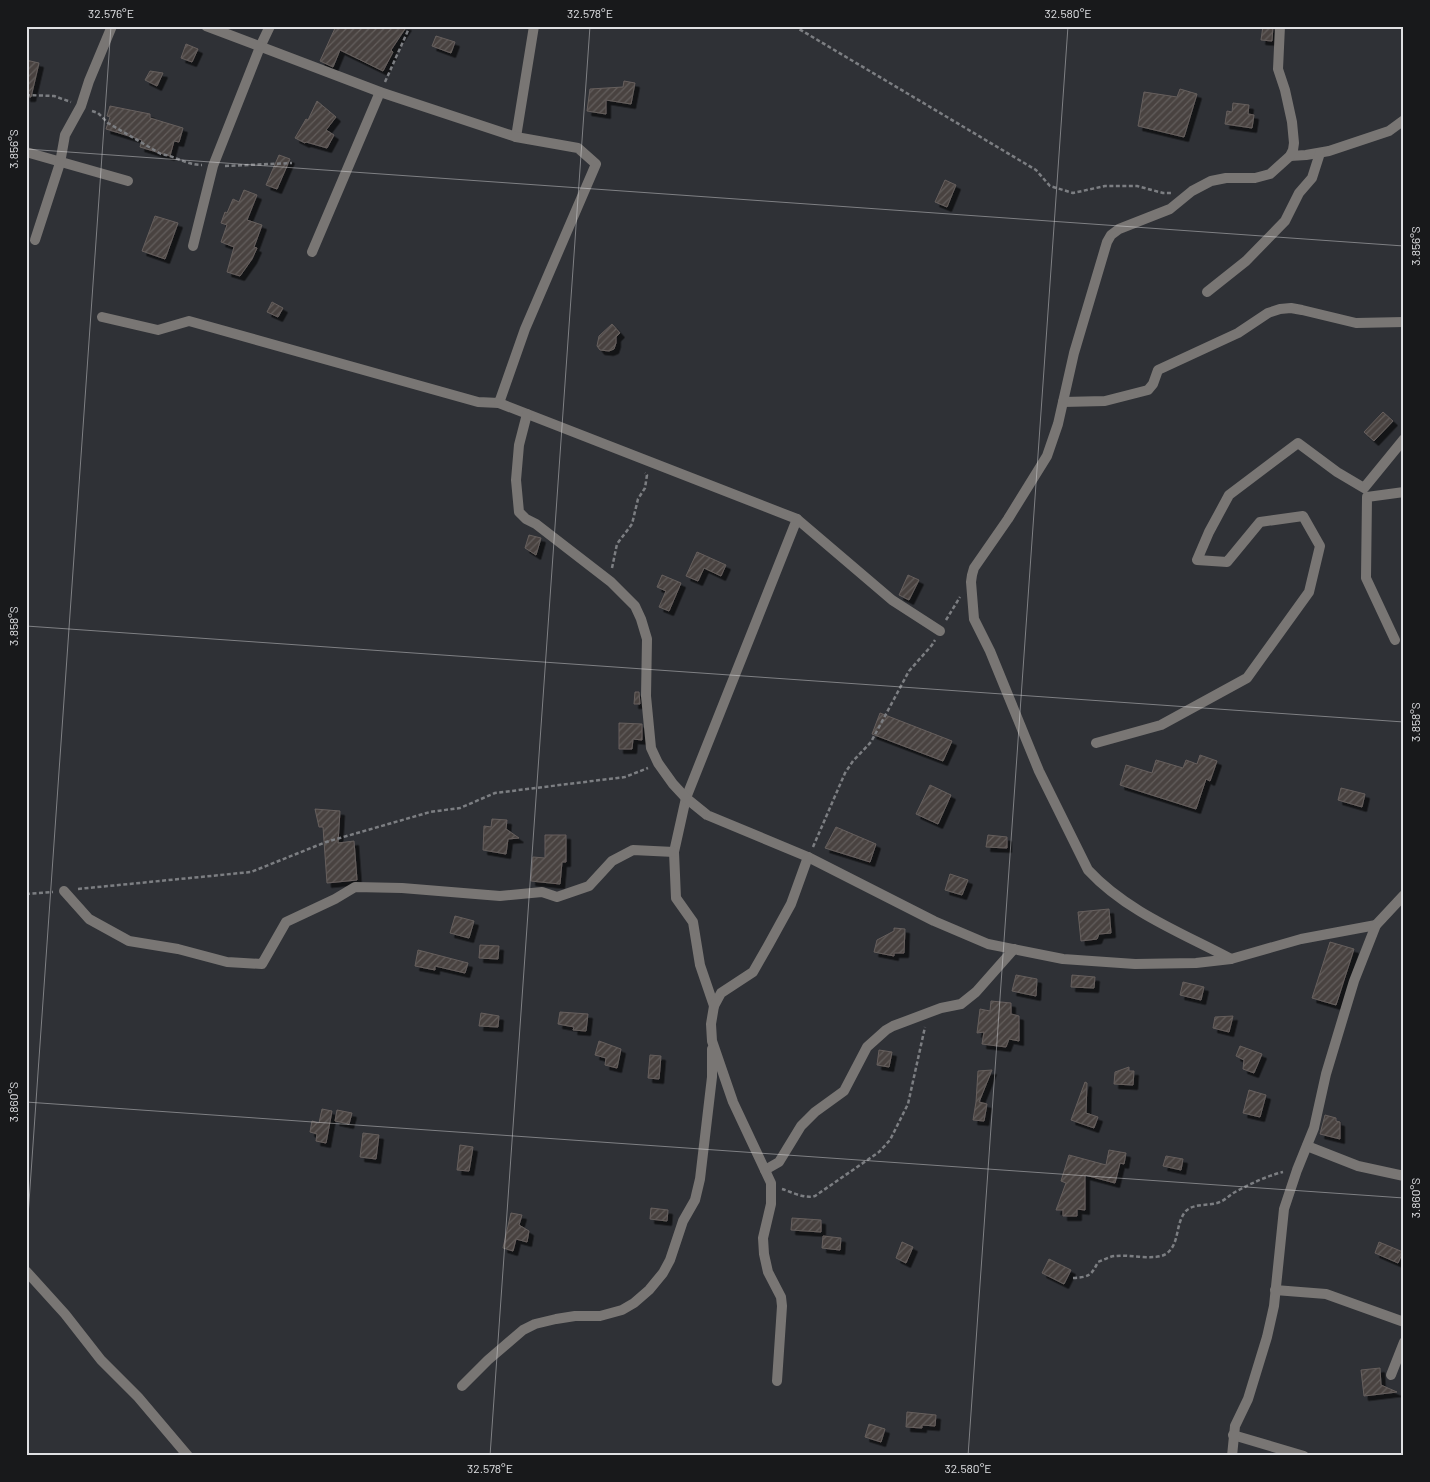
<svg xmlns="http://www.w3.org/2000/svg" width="1430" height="1482" font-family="Barlow,sans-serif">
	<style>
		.building { fill: url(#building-hatch); stroke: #665f5d; filter: url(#shadow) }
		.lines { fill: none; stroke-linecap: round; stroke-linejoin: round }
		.path { stroke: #7c7e82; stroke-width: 2.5; stroke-dasharray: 4 2.5; stroke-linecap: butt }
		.minor { stroke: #797674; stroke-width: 10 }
		.ticks { fill: none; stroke: #dfe0e3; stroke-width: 1; stroke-opacity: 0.45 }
		.neatline { fill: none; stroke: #dfe0e3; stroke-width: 2 }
		.ticks-label { font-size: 12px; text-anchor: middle; fill: #dfe0e3 }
	</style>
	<defs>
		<pattern id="building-hatch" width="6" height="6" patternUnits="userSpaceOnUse" patternTransform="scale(1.25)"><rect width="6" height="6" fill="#494341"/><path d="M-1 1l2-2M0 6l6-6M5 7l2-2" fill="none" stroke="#635e5c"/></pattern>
		<filter id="shadow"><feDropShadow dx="4.5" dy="4.5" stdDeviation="0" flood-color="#0009"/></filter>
	</defs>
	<rect width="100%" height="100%" fill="#2f3136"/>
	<g class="building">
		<polygon points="336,26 407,26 391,50 393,52 383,71 340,50 333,67 320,61"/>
		<polygon points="1263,26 1273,26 1272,41 1261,40"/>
		<polygon points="436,36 455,42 451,53 432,46"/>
		<polygon points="186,44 198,49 192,62 181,58"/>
		<polygon points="26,60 39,63 31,97 26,97"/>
		<polygon points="150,71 163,73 157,86 145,80"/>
		<polygon points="624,81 635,83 631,104 606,100 606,114 587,111 590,89 623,87"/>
		<polygon points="1180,89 1197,94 1184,137 1138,126 1144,92 1177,97"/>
		<polygon points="317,101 336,117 326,130 334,135 327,148 306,142 305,143 295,138 306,119 308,120"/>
		<polygon points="1233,103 1249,105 1248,114 1254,115 1252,128 1225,124 1227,111 1232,112"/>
		<polygon points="110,106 150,114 150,118 183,128 179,142 174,141 170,156 140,147 142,140 106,129 110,117 107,116"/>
		<polygon points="279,155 290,159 277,189 266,185"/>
		<polygon points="945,180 956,185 947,207 935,202"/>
		<polygon points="244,190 257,195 247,220 262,225 254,247 257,248 252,259 240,276 227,272 234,247 221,242 227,225 221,223 225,212 227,213 233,199 239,202"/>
		<polygon points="155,216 178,223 165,259 142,251"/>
		<polygon points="272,302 283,308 278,317 267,312"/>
		<polygon points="612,324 620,333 616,337 616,343 614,349 609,351 600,350 597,346 599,336"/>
		<polygon points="1383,412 1393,421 1374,441 1364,432"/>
		<polygon points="529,535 541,538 536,555 525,548"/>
		<polygon points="697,552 726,565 721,576 704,568 698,581 686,576"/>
		<polygon points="662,575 681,583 669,611 659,607 666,591 657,587"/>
		<polygon points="908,575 919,580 909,600 899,595"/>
		<polygon points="635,692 639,692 640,704 634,704"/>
		<polygon points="880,713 952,741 943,761 872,734"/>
		<polygon points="619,723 642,724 642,740 633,739 632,749 619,749"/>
		<polygon points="1200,755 1217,761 1210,781 1206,779 1196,809 1120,785 1126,765 1152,773 1156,760 1183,768 1186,760 1197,764"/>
		<polygon points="930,785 951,795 938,824 916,814"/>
		<polygon points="1341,788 1365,794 1362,807 1338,800"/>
		<polygon points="315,809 340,811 338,843 354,841 357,880 327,883 323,827 319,827"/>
		<polygon points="492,819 507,820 506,829 519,838 508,839 506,854 483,850 484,826 491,827"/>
		<polygon points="836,827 876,844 870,862 825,848"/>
		<polygon points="545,835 566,835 566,862 562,862 560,884 531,881 533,857 545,858"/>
		<polygon points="988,835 1007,837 1007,848 986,847"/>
		<polygon points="950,874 968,880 962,895 945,890"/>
		<polygon points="1109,909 1111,933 1099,934 1097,939 1081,941 1078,912"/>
		<polygon points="455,916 474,921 469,938 450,933"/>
		<polygon points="894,928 905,929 904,953 894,953 894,956 874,952 877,940 894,931"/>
		<polygon points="1330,942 1354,949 1336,1005 1312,998"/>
		<polygon points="480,945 499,946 498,959 479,958"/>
		<polygon points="418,950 468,963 465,973 435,966 435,970 415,966"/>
		<polygon points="1016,975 1037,979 1036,996 1012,991"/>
		<polygon points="1072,975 1095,977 1094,988 1071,987"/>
		<polygon points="1183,982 1204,987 1201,1000 1180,995"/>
		<polygon points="991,1001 1011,1003 1011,1014 1019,1016 1019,1041 1009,1039 1006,1047 982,1044 984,1032 977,1033 980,1009 990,1011"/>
		<polygon points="560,1012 588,1014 586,1031 573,1030 574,1027 558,1024"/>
		<polygon points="481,1013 499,1016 498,1027 479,1026"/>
		<polygon points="1233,1016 1229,1032 1213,1028 1215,1017"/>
		<polygon points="599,1041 621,1049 617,1068 605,1065 606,1058 595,1055"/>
		<polygon points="1240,1046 1262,1054 1254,1073 1243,1069 1244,1060 1236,1056"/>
		<polygon points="879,1050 892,1052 889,1067 877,1065"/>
		<polygon points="650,1055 661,1056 659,1079 648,1078"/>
		<polygon points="1129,1067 1129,1071 1134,1071 1133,1085 1114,1084 1115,1072"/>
		<polygon points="992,1070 979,1102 987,1104 984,1121 973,1120 976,1102 978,1071"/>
		<polygon points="1085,1082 1087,1083 1086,1113 1098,1117 1094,1128 1071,1120"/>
		<polygon points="1249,1090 1266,1095 1260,1117 1243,1113"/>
		<polygon points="322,1109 332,1111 326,1143 316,1141 317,1134 310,1132 312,1121 319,1123"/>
		<polygon points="337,1110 352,1113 349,1124 335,1121"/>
		<polygon points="1325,1115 1336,1118 1336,1121 1340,1122 1340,1139 1320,1134"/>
		<polygon points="363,1133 379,1135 376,1159 360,1157"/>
		<polygon points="460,1145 473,1147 469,1171 457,1170"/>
		<polygon points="1109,1150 1126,1153 1124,1164 1120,1163 1115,1183 1085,1175 1085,1210 1077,1209 1077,1216 1063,1216 1063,1210 1056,1210 1066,1183 1061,1181 1069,1155 1106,1165"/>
		<polygon points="1166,1156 1183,1159 1181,1170 1163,1166"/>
		<polygon points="651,1208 668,1210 667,1221 650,1219"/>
		<polygon points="511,1213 522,1215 519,1225 529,1231 527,1242 516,1239 513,1251 503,1248"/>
		<polygon points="792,1218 821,1220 821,1232 791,1230"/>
		<polygon points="823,1236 841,1238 840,1250 822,1248"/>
		<polygon points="902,1242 913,1247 906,1263 896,1258"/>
		<polygon points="1379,1242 1403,1252 1398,1263 1375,1253"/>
		<polygon points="1049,1259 1071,1270 1064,1284 1042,1273"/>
		<polygon points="1380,1368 1381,1385 1397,1392 1364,1396 1361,1370"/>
		<polygon points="907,1412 936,1415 935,1426 922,1425 922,1428 906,1427"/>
		<polygon points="869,1424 885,1429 881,1442 865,1437"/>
	</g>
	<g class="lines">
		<g class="path">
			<polyline points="794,26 1036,170 1050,186 1073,193 1105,186 1137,186 1163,193 1171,193"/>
			<polyline points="385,82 410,26"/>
			<polyline points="26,95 54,96 71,102"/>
			<path d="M92,111l6,2 10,10 53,31c14,2 26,11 41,11"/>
			<polyline points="225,166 292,163"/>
			<polyline points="612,568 617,544 632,524 638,499 645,488 647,475 645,473"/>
			<polyline points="946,620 960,597"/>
			<polyline points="813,847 845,773 853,761 871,742 909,671 932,645 935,640"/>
			<polyline points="78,889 251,872 326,842 430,812 460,808 495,793 625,777 648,768"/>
			<polyline points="26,894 53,892"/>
			<path d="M782,1189c10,3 22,10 33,7l64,-44 11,-12 18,-36 17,-77"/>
			<path d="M1073,1278c16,-1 18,-2 25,-16 6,-2 12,-6 18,-6 14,-2 38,5 50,-2 14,-10 9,-29 19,-42 8,-9 22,-6 32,-9 8,-2 13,-9 20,-12 15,-8 30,-15 46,-19"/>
		</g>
		<g class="minor">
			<polyline points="516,137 534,26"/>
			<polyline points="26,152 128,181"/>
			<polyline points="1290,156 1306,155 1329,151 1389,131 1404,120"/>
			<polyline points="35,240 60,163 65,135 81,106 89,81 112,26"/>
			<polyline points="193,246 213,166 260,47 270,26"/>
			<polyline points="312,252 380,92"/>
			<polyline points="1207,292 1246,261 1285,221 1299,193 1312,178 1320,153"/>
			<polyline points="102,317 158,330 189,321 478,402 499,403 525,329 596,164 578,148 516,137 380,92 206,26"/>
			<polyline points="1063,402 1105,401 1148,390 1153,384 1158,370 1238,333 1268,313 1280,309 1291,308 1302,310 1356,323 1404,322"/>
			<polyline points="499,403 797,519 686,798 674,852 676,898 693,922 700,965 714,1006"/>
			<polyline points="527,414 519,445 516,480 519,512 526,519 536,524 611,582 635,606 641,619 647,639 646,696 651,748 658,763 673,784 686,798 707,815 808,857 934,921 988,944 1063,959 1135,964 1196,963 1231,959 1301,939 1376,925"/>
			<polyline points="797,519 892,600 940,631"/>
			<polyline points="1395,640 1366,578 1367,497 1404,492"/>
			<polyline points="1096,743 1161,725 1247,678 1309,592 1320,546 1303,516 1260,522 1227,562 1197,560 1209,532 1229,495 1298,443 1337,472 1364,488 1404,439"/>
			<polyline points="64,891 89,919 129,941 178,949 227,962 262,964 286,922 335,899 355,887 402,888 500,896 542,892 557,897 589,886 612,861 633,850 674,852"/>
			<path d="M1231,959c-49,-26 -104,-47 -143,-89l-49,-99 -49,-120 -16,-32 -3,-37 1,-7 2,-7 34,-49 39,-63 11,-32 16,-71 33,-111 4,-7 8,-6 51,-20 22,-18 19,-10 15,-3h29l15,-4 20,-18 3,-6 1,-7 -2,-21 -7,-32 -7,-21 2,-43"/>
			<polyline points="1307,1146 1358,1166 1404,1176"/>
			<polyline points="765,1170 779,1162 801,1126 815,1112 844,1091 867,1047 886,1030 893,1026 941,1008 961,1004 976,992 1014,949"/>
			<polyline points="26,1271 65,1314 101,1360 138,1397 188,1456"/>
			<polyline points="1275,1290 1326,1294 1404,1322"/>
			<polyline points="1391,1375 1404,1342"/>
			<polyline points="777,1381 782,1306 781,1297 768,1272 764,1254 763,1238 771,1204 771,1183 733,1102 712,1041 711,1024 714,1006 721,993 753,972 769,944 791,904 808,857"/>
			<polyline points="462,1386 488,1360 523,1330 535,1324 556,1319 575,1316 600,1316 622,1310 634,1303 649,1290 663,1273 670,1260 683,1221 695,1200 700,1179 712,1077 712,1049"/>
			<polyline points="1233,1435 1304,1456"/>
			<polyline points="1232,1456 1235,1426 1248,1399 1267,1337 1274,1306 1284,1209 1297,1170 1314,1128 1326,1074 1354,981 1376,925 1404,895"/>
		</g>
	</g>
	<path class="ticks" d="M26,149l1378,97M26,626l1378,96M26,1102l1378,96M26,1245l85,-1219M490,1456l100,-1430M968,1456l100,-1430"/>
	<rect width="1430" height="1482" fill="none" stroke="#18191b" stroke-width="55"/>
	<rect x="28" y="28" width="1374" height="1426" class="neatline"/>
	<g class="ticks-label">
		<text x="111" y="18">32.576°E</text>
		<text x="590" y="18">32.578°E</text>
		<text x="1068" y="18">32.580°E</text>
		<text transform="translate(14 149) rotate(-90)" y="4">3.856°S</text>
		<text transform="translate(1416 246) rotate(-90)" y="4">3.856°S</text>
		<text transform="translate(14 626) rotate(-90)" y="4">3.858°S</text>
		<text transform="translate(1416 722) rotate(-90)" y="4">3.858°S</text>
		<text transform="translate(14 1102) rotate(-90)" y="4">3.860°S</text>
		<text transform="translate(1416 1198) rotate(-90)" y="4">3.860°S</text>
		<text x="490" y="1473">32.578°E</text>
		<text x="968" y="1473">32.580°E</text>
	</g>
</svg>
